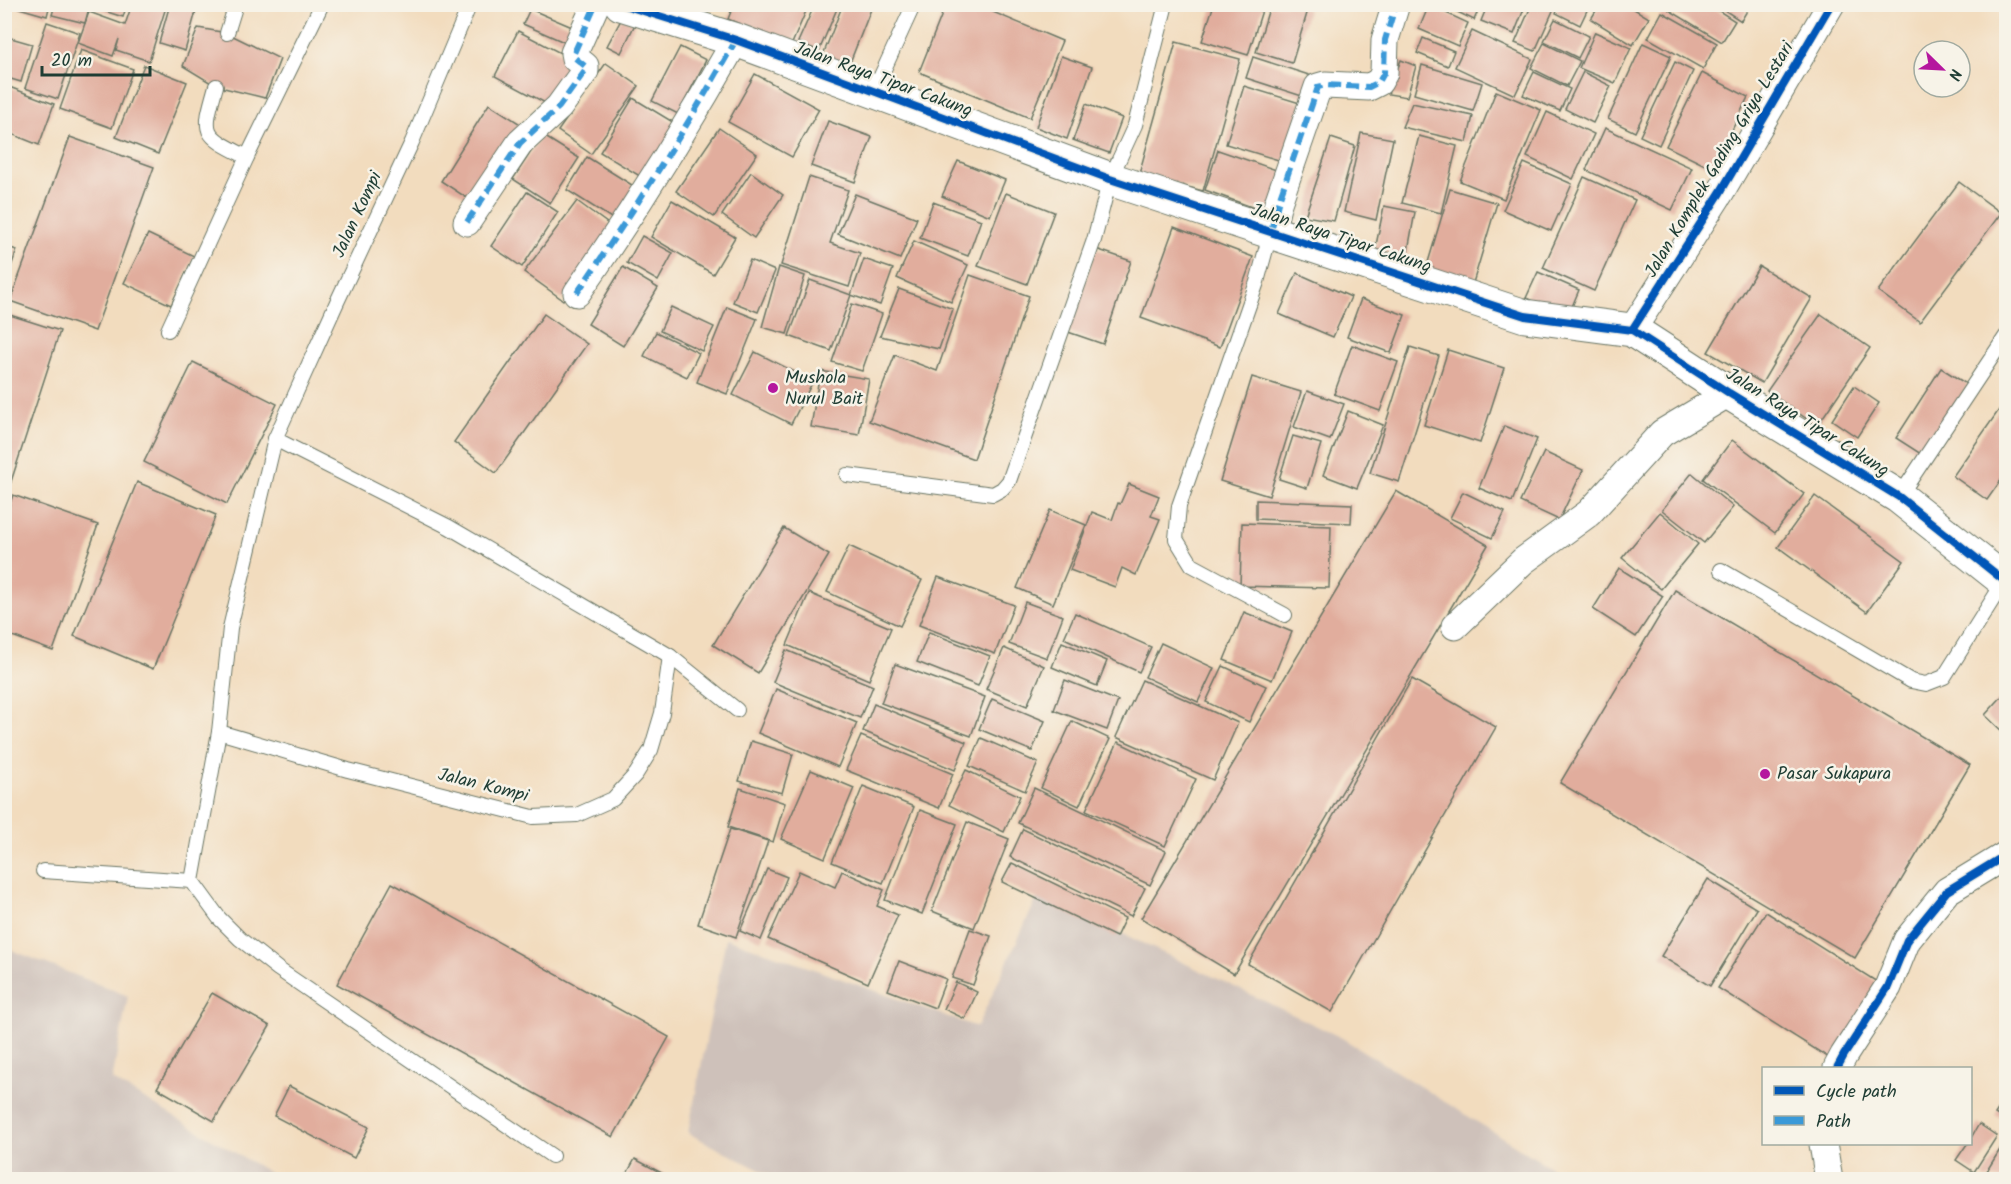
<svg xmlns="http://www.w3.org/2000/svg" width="2011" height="1184" font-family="Kalam,sans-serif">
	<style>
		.industrial { fill: #cec1ba }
		.building { fill: #e1ad9d }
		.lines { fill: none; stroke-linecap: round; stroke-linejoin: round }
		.service-casing { stroke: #697564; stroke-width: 16 }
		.minor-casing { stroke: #697564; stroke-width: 29 }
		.tertiary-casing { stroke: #697564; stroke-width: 35 }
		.service { stroke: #fff; stroke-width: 14 }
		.minor { stroke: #fff; stroke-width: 27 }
		.tertiary { stroke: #fff; stroke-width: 33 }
		.quiet { stroke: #3a99d8; stroke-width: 6; stroke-dasharray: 12 6; stroke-linecap: butt }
		.cycleway-casing { stroke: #f7f3e8; stroke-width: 11 }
		.cycleway { stroke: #0057b8; stroke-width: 8 }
		.poi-dot { fill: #b5179e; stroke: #f7f3e8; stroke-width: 2 }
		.labels { text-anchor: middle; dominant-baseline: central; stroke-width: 5; stroke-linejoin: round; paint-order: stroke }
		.street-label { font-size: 18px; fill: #1f3d34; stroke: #f7f3e8 }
		.poi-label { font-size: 18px; fill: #1f3d34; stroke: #f7f3e8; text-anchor: start }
	</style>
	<rect width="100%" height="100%" fill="#f7f3e8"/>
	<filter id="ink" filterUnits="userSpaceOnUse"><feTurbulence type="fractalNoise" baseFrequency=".0167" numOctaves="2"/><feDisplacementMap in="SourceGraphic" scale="12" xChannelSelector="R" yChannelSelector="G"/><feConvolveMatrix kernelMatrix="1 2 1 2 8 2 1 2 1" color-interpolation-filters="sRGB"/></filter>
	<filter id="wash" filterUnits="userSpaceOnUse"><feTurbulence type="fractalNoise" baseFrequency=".008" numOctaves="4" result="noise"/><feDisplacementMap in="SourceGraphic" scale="24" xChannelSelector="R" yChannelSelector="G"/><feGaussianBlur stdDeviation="1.35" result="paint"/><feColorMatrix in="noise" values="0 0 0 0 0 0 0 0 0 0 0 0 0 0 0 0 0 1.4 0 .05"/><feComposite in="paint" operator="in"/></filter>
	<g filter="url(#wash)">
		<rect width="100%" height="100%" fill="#f2dcbe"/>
		<g class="industrial">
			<polygon points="1039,894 1342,1038 1569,1179 777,1179 688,1133 726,938 977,1027"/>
			<polygon points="4,947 128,996 112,1080 280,1179 5,1179"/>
		</g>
		<g id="blocks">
			<g class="building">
				<polygon points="20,4 50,4 47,16 19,8"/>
				<polygon points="55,4 90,4 85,23 52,15"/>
				<polygon points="96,4 127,4 123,17 95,8"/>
				<polygon points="132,4 167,4 149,61 116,50 119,39 113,56 78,43 89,12 125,25"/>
				<polygon points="170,4 198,4 185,51 159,43"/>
				<polygon points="734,4 809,4 791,46 728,19"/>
				<polygon points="815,4 839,4 819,51 798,42"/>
				<polygon points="843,4 873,4 849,65 823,55"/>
				<polygon points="946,4 974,4 1062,41 1030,118 919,72"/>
				<polygon points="1214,4 1264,4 1248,55 1202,41"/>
				<polygon points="1441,4 1481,4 1474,20"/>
				<polygon points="1488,4 1526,4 1514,34 1481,21"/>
				<polygon points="1532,4 1556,4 1535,51 1515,43"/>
				<polygon points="1560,4 1590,4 1580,25 1556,13"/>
				<polygon points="1600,4 1626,4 1649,18 1633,45 1591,19"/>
				<polygon points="1672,4 1708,4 1735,21 1722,42 1669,10"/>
				<polygon points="1715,4 1751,4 1741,21"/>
				<polygon points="1270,5 1290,5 1308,10 1292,63 1256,52"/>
				<polygon points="1429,5 1468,23 1458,46 1419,29"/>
				<polygon points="530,9 579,30 573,46 523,24"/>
				<polygon points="1662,12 1717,43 1703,69 1648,38"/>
				<polygon points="622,18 635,24 621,53 607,46"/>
				<polygon points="1555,19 1589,36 1578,58 1544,41"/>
				<polygon points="47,22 80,33 58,99 25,88"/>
				<polygon points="198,28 227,33 280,59 265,98 216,86 183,66"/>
				<polygon points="518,31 574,60 551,106 495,76"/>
				<polygon points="1472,31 1532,59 1515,95 1455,67"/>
				<polygon points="1595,32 1631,48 1615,83 1579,68"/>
				<polygon points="4,36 32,44 21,82 4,77"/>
				<polygon points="1423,38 1454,51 1448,66 1417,53"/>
				<polygon points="1176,42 1240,59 1203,191 1139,174"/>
				<polygon points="1544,43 1580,61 1567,86 1531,68"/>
				<polygon points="1643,43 1671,56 1635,132 1608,119"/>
				<polygon points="680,47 706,60 678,114 652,101"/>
				<polygon points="81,50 133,69 112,128 60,109"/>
				<polygon points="1061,56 1092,67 1067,139 1036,127"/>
				<polygon points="1253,57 1312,76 1305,97 1246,78"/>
				<polygon points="1401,60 1416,66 1407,97 1388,94"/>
				<polygon points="1675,62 1693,71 1659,145 1640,136"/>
				<polygon points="606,63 639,86 591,154 558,131"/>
				<polygon points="144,65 187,82 158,154 116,137"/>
				<polygon points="1422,65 1482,83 1473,111 1414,94"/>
				<polygon points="1534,72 1570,89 1560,111 1523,95"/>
				<polygon points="1583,72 1611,86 1593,123 1565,109"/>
				<polygon points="1702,73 1748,97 1713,169 1666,146"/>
				<polygon points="755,74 819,109 792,157 728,122"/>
				<polygon points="4,85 54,104 39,145 4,131"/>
				<polygon points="1244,86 1303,104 1285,162 1226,144"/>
				<polygon points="1496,91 1541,110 1504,199 1460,181"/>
				<polygon points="633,98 681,127 648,181 600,152"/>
				<polygon points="1412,103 1473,116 1467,142 1402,127"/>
				<polygon points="489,104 525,127 476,204 441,181"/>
				<polygon points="1086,104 1122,118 1109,153 1073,140"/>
				<polygon points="1547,112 1594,134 1573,179 1527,157"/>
				<polygon points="828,121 872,137 855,182 811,166"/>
				<polygon points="719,128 757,154 714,217 676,191"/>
				<polygon points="1605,128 1692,168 1672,210 1586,170"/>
				<polygon points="1361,133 1393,139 1376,220 1344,212"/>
				<polygon points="542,135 579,158 550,203 513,179"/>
				<polygon points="1419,136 1457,146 1441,213 1402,203"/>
				<polygon points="70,137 154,167 95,331 10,301"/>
				<polygon points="1331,138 1355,146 1334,221 1305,216"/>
				<polygon points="1218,150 1285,173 1271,214 1205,190"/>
				<polygon points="587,157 640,190 619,223 567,190"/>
				<polygon points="958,161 1005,180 990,216 942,196"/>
				<polygon points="1524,163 1572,184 1551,231 1503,210"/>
				<polygon points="751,172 783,195 754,238 722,215"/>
				<polygon points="809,177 848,190 830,243 860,253 849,287 781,265"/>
				<polygon points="1584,177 1635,200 1594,291 1543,268"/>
				<polygon points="1959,182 2001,213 1920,322 1878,291"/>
				<polygon points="1450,189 1497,203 1473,283 1426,269"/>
				<polygon points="527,192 558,212 522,267 491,246"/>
				<polygon points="1006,193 1054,212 1027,284 978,266"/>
				<polygon points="855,194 917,218 900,259 838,234"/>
				<polygon points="672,200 735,237 713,274 651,237"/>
				<polygon points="577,201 615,229 563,300 524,272"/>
				<polygon points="933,202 981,220 968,256 920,238"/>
				<polygon points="1384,206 1415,212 1407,256 1375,250"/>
				<polygon points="1174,227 1253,257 1220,347 1141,318"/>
				<polygon points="148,234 194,256 171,305 124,283"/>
				<polygon points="642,236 673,253 658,281 627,263"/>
				<polygon points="914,241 968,265 951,302 897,278"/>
				<polygon points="4,246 17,250 5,283 4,283"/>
				<polygon points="1096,249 1131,261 1103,344 1068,332"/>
				<polygon points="864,259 893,269 880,305 851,295 831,351 789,336 810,280 851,295"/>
				<polygon points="750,260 775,271 758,312 733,302"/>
				<polygon points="1759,266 1812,298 1762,383 1708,352"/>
				<polygon points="623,267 658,288 623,346 588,324"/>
				<polygon points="779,267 805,276 787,334 762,327"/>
				<polygon points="1538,272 1579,290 1568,316 1526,298"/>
				<polygon points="1297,273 1351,297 1333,337 1279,314"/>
				<polygon points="970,275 1029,296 974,459 869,421 895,355 937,371"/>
				<polygon points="899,289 953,309 939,349 880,336"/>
				<polygon points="1361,299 1405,315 1391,353 1347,337"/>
				<polygon points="852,304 882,314 862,371 832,362"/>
				<polygon points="671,307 714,327 702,351 660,331"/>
				<polygon points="727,307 757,319 727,394 697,382"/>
				<polygon points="544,314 587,344 496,473 454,442"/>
				<polygon points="1821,314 1870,348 1817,426 1767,391"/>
				<polygon points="10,315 60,331 5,500 5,333"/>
				<polygon points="656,332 699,353 687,377 644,356"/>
				<polygon points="1352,345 1398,362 1380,411 1334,394"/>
				<polygon points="1410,347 1439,356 1399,482 1370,473"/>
				<polygon points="1448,350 1504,368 1480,443 1424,425"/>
				<polygon points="755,352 813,381 791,424 733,395"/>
				<polygon points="193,362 277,404 227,504 144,462"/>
				<polygon points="1941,368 1968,385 1924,456 1896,438"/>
				<polygon points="820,371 869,379 859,435 811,427"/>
				<polygon points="1252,377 1301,392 1269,496 1220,481"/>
				<polygon points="1854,386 1879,403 1857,437 1832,420"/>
				<polygon points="1307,391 1344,404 1330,440 1294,427"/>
				<polygon points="2001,407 2006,411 2006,473 1987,500 1953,476"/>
				<polygon points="1348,411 1383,425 1357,488 1323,475"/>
				<polygon points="1504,426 1537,439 1512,502 1479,488"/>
				<polygon points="1293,436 1321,444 1307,488 1279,479"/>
				<polygon points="1732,440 1804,494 1775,533 1703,479"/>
				<polygon points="1544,452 1583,470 1559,520 1520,502"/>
				<polygon points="1692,473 1733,507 1704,543 1662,510"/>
				<polygon points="137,482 216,515 153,669 74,636"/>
				<polygon points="1129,484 1159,496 1151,516 1160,519 1136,575 1122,568 1115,587 1070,570 1092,512 1112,520 1118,503 1120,504"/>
				<polygon points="1396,491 1488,545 1234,974 1141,918"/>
				<polygon points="1463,492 1505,512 1492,538 1450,518"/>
				<polygon points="13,495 98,525 53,651 4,633 4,520"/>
				<polygon points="1815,496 1904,561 1867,612 1778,547"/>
				<polygon points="1256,500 1352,504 1351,523 1256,519"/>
				<polygon points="1050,510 1086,525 1053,604 1017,588"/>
				<polygon points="1660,512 1698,544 1661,589 1622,558"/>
				<polygon points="1242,523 1331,526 1329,588 1240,586"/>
				<polygon points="784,528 829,555 758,673 713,645"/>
				<polygon points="849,546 922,580 900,626 827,592"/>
				<polygon points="1619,568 1663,596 1636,637 1593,609"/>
				<polygon points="938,577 1014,605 995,654 919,625"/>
				<polygon points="1675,590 1970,765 1855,958 1560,783"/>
				<polygon points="809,593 891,628 869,680 787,645"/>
				<polygon points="1025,602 1063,616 1047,658 1009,644"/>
				<polygon points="1244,612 1292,632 1272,680 1224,660"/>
				<polygon points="1075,613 1151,647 1139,672 1064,638"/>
				<polygon points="929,632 990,656 978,686 917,662"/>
				<polygon points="1062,642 1107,661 1097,686 1052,667"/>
				<polygon points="1161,643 1214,668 1198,702 1145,677"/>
				<polygon points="1004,648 1044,666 1027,706 986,689"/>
				<polygon points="786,650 873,686 860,718 773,682"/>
				<polygon points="895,664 985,697 971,736 881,703"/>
				<polygon points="1223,666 1266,686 1249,722 1206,702"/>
				<polygon points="1412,679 1496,727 1332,1012 1248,964"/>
				<polygon points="1065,680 1118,701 1107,730 1054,710"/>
				<polygon points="1142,680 1238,723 1213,780 1116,737"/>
				<polygon points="776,689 857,723 838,767 758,733"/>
				<polygon points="2006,692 2006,735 1985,715"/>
				<polygon points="992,699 1045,721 1032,751 979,729"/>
				<polygon points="874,704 966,742 955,770 863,731"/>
				<polygon points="1072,721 1110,739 1079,806 1041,788"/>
				<polygon points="861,736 953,774 939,808 846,770"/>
				<polygon points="981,738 1038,763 1025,791 969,766"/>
				<polygon points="751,741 793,754 782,793 739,781"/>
				<polygon points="1118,742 1196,779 1165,846 1086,810"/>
				<polygon points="811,770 854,788 825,858 781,839"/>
				<polygon points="966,770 1020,796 1004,832 949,805"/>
				<polygon points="863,786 914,807 883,883 832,862"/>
				<polygon points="740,788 785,803 773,842 728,827"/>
				<polygon points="1034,788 1166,851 1150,885 1018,823"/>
				<polygon points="920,810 957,824 922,914 885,900"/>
				<polygon points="967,822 1009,839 974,928 932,911"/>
				<polygon points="730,829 768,841 736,937 698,924"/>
				<polygon points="1023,829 1145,888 1131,916 1010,857"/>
				<polygon points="1012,863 1125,918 1116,937 1002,882"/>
				<polygon points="767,869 787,877 761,940 740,931"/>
				<polygon points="799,871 835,887 842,871 884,890 877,906 898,915 868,983 768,939"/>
				<polygon points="1708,879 1757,909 1710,986 1661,956"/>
				<polygon points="392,883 669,1037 613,1137 337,984"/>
				<polygon points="1766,912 1882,985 1834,1061 1718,988"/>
				<polygon points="970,929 991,936 973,985 952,978"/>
				<polygon points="899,961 946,979 935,1008 888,990"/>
				<polygon points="956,982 977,992 965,1019 944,1009"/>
				<polygon points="212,993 270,1026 214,1121 157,1088"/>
				<polygon points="289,1086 369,1127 354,1158 274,1116"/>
				<polygon points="2006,1097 2006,1121 1995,1114"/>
				<polygon points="1979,1124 1997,1136 1974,1172 1956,1160 1967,1144 1971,1143 1971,1138"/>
				<polygon points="2006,1140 2006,1179 1987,1179 1983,1177"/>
				<polygon points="635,1159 673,1179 624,1179"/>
			</g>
		</g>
	</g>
	<g filter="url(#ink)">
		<use href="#blocks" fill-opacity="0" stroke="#697564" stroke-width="1.5"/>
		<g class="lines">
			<defs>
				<g id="service">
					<polyline points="470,4 412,142 337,302 275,439 230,628 219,732 192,881 219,918 240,939 278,969 552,1156"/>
					<polyline points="227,33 236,4"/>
					<path d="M216,86c-14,49 -14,48 31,71"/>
					<polyline points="874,91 914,4"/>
					<polyline points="1271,231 1257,282 1179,506 1176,539 1192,565 1285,615"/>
					<polyline points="168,330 247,157 322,4"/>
					<polyline points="847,475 993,494 1002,489 1009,481 1094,240 1110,179 1135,125 1166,4"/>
					<polyline points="1899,497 2006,336"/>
					<polyline points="1721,570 1911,681 1926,684 1944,677 2005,580"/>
					<polyline points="670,656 737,710"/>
					<polyline points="219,732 348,770 533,817 577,815 613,799 636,774 651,750 662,713 670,656 449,527 275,439"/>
					<polyline points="43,871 192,881"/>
				</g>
				<g id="minor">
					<polyline points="467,222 520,143 559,107 585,71 585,66 575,58 574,53 596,4"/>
					<polyline points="1271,231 1278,203 1318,87 1325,85 1369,87 1379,82 1384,73 1385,40 1396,4"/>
					<path d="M577,293c57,-82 110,-166 159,-253"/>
					<polyline points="1632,330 1720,193 1831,4"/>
					<polyline points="1455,626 1523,561 1589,513 1662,433 1729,393"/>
					<polyline points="1837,1068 1844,1055 1888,987 1907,940 1947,891 2006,855"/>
					<polyline points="1823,1144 1829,1180"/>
				</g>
				<polyline id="tertiary" points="621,4 736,40 1110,179 1525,316 1632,330 1729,393 1899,497 2006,582"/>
			</defs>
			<use href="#service" class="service-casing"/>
			<use href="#minor" class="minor-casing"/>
			<use href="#tertiary" class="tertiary-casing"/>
			<use href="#service" class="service"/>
			<use href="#minor" class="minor"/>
			<use href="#tertiary" class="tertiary"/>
			<g class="quiet">
				<polyline points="467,222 520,143 559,107 585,71 585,66 575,58 574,53 596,4"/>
				<polyline points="1271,231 1278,203 1318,87 1325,85 1369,87 1379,82 1384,73 1385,40 1396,4"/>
				<path d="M577,293c57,-82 110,-166 159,-253"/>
			</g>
			<defs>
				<g id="cycleway">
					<polyline points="621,4 736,40 1110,179 1525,316 1632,330 1729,393 1899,497 2006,582"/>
					<polyline points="1632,330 1720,193 1831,4"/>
					<polyline points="1837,1068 1844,1055 1888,987 1907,940 1947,891 2006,855"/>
				</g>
			</defs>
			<use href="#cycleway" class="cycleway-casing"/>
			<use href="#cycleway" class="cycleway"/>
		</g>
	</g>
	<g class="poi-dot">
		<circle cx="773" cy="388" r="6"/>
		<circle cx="1765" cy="774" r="6"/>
	</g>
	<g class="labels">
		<g class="street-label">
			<text transform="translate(883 80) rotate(20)">Jalan Raya Tipar Cakung</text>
			<text transform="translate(1720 160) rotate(-59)">Jalan Komplek Gading Griya Lestari</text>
			<text transform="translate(358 215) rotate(-65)">Jalan Kompi</text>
			<text transform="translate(1341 239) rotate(18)">Jalan Raya Tipar Cakung</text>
			<text transform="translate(1807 423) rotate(32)">Jalan Raya Tipar Cakung</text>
			<text transform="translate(483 786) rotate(14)">Jalan Kompi</text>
		</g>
		<g class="poi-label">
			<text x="785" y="378">Mushola<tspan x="785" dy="21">Nurul Bait</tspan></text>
			<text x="1777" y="774">Pasar Sukapura</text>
		</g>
	</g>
	<rect width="2011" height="1184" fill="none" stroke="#f7f3e8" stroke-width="24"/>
	<rect x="1762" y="1067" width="210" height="78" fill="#f7f3e8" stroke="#a1aaa0" stroke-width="1.5"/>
	<rect x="1774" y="1086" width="30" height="9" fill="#0057b8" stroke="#a1aaa0" stroke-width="1.5"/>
	<text x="1816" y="1097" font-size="18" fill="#1f3d34">Cycle path</text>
	<rect x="1774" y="1116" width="30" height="9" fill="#3a99d8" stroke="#a1aaa0" stroke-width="1.5"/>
	<text x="1816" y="1127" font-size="18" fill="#1f3d34">Path</text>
	<g transform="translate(1942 69) rotate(114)"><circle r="28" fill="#f7f3e8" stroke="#a1aaa0" stroke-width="1.5"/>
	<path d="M0-4.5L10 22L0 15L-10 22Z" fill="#b5179e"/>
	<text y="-9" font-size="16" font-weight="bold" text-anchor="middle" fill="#1f3d34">N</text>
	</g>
	<path d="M42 66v9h108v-9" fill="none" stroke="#1f3d34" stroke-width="3"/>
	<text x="51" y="66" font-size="18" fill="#1f3d34" stroke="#f7f3e8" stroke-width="4.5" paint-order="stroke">20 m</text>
</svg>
